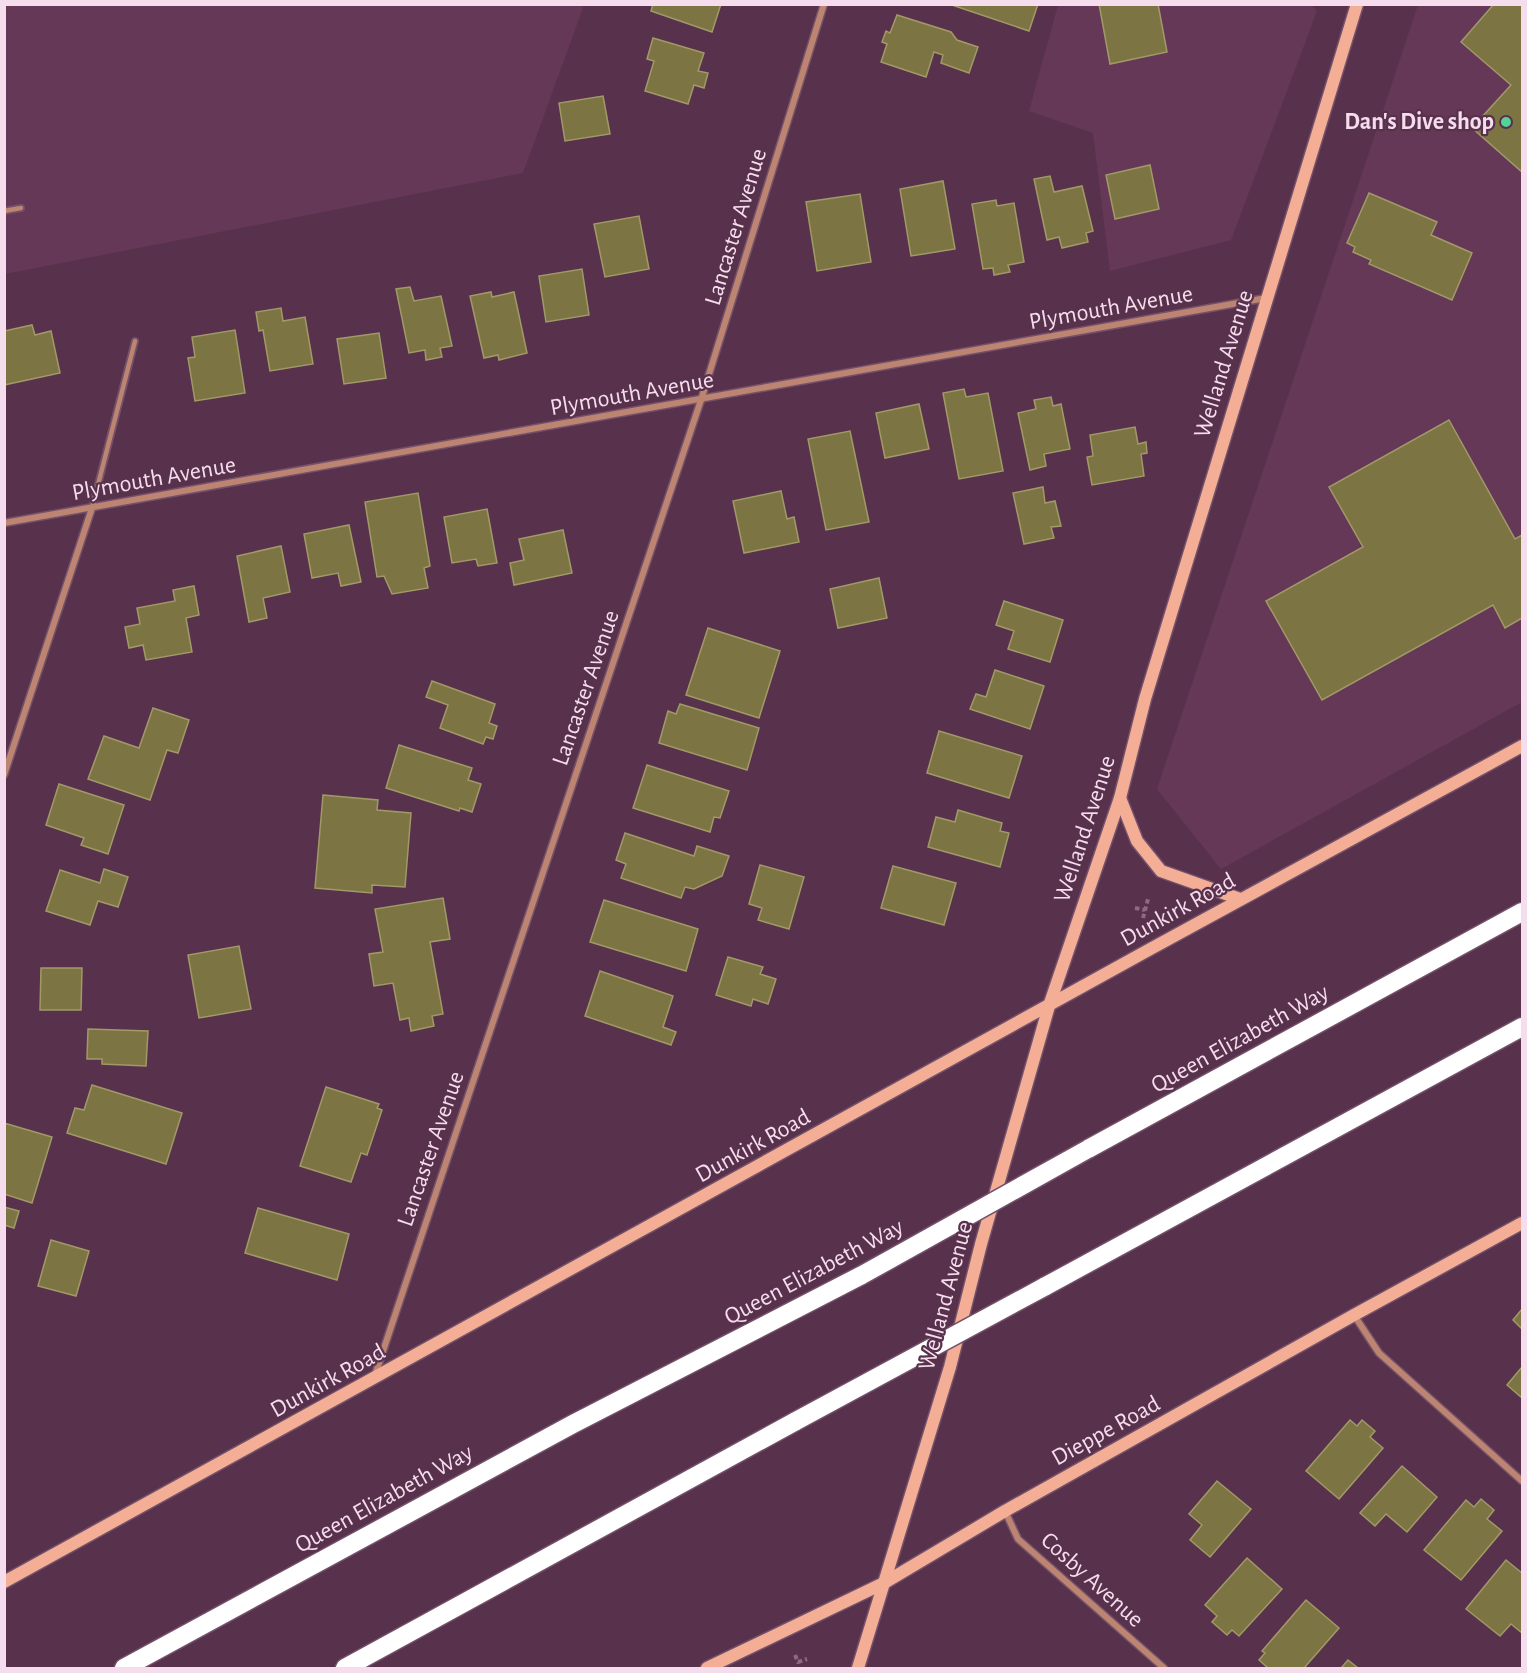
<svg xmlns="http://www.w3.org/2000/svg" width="1527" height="1673" font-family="'Alegreya Sans',sans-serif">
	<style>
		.built { fill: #653857 }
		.building { fill: #7d7444; stroke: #a19967; stroke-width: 1.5 }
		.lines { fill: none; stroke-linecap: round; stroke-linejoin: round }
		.lane-casing { stroke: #745169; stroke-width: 8 }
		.street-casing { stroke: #745169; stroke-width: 9 }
		.secondary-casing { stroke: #745169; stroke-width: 15 }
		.highway-casing { stroke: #745169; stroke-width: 21 }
		.path { stroke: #8c6a81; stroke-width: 4; stroke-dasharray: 4.5 3; stroke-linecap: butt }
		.lane { stroke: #bc8471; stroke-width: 4.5 }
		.street { stroke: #bc8471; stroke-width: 6 }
		.secondary { stroke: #f5ae96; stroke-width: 12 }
		.highway { stroke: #fff; stroke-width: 18 }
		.highway-bridge-casing { stroke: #745169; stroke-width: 21; stroke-linecap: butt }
		.highway-bridge { stroke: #fff; stroke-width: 18 }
		.poi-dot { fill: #53d396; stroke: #58324c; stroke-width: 2 }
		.labels { text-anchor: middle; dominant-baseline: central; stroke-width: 4.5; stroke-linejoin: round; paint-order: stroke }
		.poi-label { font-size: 24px; font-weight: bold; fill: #f6dded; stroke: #58324c; text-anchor: end }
		.street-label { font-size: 24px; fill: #f6dded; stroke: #58324c }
	</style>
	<rect width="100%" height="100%" fill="#58324c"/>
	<g class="built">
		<polygon points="1310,4 1317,11 1231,240 1110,271 1093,133 1029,111 1058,5"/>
		<polygon points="5,5 584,5 523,173 5,274"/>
		<polygon points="1418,5 1522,5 1522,702 1221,869 1157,789"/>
	</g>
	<g class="building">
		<polygon points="653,4 721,4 712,32 651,11"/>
		<polygon points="949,4 1038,4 1029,31"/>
		<polygon points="1099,4 1158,4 1167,52 1110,64"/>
		<polygon points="1494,4 1522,4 1522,172 1472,128 1511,85 1461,42"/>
		<polygon points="897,15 951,32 957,40 978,47 969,73 941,63 943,55 934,52 926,77 881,62 887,44 882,42 886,31 890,33"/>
		<polygon points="653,38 704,53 698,71 708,73 704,88 694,85 688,104 645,91 654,61 647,59"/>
		<polygon points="603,96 610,134 565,141 559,103"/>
		<polygon points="1150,165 1159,209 1115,219 1106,175"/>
		<polygon points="1050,176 1054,192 1082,186 1093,231 1086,233 1088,242 1062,248 1059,237 1047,240 1034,179"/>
		<polygon points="943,181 955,249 911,256 900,189"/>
		<polygon points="1369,193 1437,222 1431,235 1472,253 1452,300 1369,264 1371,260 1353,252 1355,247 1347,243"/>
		<polygon points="860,194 871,262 817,271 806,202"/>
		<polygon points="996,200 997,206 1014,203 1024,262 1008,265 1010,272 994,275 993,268 983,269 972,204"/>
		<polygon points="639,216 649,269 605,277 594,224"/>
		<polygon points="582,269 589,315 546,322 539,276"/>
		<polygon points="410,287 414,301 441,296 452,346 440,348 442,357 426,360 425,350 409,353 396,289"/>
		<polygon points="491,292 492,297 514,292 527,353 499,360 498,355 484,358 470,296"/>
		<polygon points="281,308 283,321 305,317 313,364 270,371 263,330 259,331 256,312"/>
		<polygon points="32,325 35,335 51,331 60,373 4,385 4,331"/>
		<polygon points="235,330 245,393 195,401 188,358 195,357 192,337"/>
		<polygon points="379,333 386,378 344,384 337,339"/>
		<polygon points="964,389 966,397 988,393 1003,471 959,479 943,393"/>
		<polygon points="1051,397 1053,406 1061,404 1070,449 1044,454 1046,466 1030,470 1018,413 1036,409 1034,400"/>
		<polygon points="919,404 929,449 885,458 876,413"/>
		<polygon points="1449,420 1515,539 1522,535 1522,618 1505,628 1493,605 1322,700 1266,601 1363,547 1329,487"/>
		<polygon points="1135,427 1138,444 1146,442 1147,453 1141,454 1144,476 1092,485 1087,457 1093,456 1090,435"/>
		<polygon points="850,431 869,522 826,530 808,439"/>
		<polygon points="1043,487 1045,503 1055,501 1061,526 1051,527 1054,538 1024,544 1013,493"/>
		<polygon points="781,491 787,519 794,517 799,542 744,553 733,501"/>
		<polygon points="418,493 430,566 424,568 428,588 392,594 384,576 377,577 365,502"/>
		<polygon points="487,509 497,563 478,566 476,559 452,563 444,517"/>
		<polygon points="349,525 361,582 341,586 338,573 312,578 304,534"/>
		<polygon points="563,530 572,573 514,585 510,563 524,560 519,539"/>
		<polygon points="281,546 290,592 263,598 267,618 249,622 237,556"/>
		<polygon points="879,578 887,618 838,628 830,589"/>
		<polygon points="194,586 199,615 186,618 192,652 146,660 143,645 129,648 125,627 140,624 137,608 175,601 173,590"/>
		<polygon points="1004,601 1063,620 1050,662 1008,649 1014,631 996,625"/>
		<polygon points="708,628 780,651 759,718 686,695"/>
		<polygon points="995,670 1044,686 1030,729 970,709 976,694 986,697"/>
		<polygon points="432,681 495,704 489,723 497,726 493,739 486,737 483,744 440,728 448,705 426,697"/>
		<polygon points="680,704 759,728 747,770 659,743 668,711 676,714"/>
		<polygon points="153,708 189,720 178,753 167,750 150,800 88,779 104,736 139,748"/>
		<polygon points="939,731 1022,756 1009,798 927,773"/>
		<polygon points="399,745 472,768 468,780 481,784 472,812 460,808 459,811 386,788"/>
		<polygon points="647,765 729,791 720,818 714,817 710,832 633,808"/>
		<polygon points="59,784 124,805 108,854 81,845 84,838 46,825"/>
		<polygon points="323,795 378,800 377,810 411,813 405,887 372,885 372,893 315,888"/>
		<polygon points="958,810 1002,823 1000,831 1009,833 1000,867 928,847 936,817 955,822"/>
		<polygon points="625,833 694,856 697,846 729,856 722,876 694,889 685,887 681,898 621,878 626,864 616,860"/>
		<polygon points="760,865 804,877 789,929 758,920 762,908 749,904"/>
		<polygon points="893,866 956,883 944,925 881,908"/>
		<polygon points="104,869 128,877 118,907 98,901 90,925 46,911 60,870 100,883"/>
		<polygon points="443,898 450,939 430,942 443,1014 432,1016 434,1026 411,1031 409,1018 400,1020 393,983 374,986 369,954 383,952 375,909"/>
		<polygon points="604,900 698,929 686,971 590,942"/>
		<polygon points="239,946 251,1009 199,1018 188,955"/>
		<polygon points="728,957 763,967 760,974 776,979 768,1004 753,999 751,1006 716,995"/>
		<polygon points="41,968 82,968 81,1010 40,1010"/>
		<polygon points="600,971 673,996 663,1027 676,1032 671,1045 585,1016"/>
		<polygon points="88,1029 148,1031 146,1066 102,1064 102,1059 87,1059"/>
		<polygon points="92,1085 182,1113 166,1164 67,1133 75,1108 84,1110"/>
		<polygon points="326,1087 379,1104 377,1108 382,1110 367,1155 361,1153 351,1182 300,1166"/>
		<polygon points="4,1123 52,1137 32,1203 4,1194"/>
		<polygon points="4,1207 19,1211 14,1228 4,1225"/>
		<polygon points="258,1208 349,1234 337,1280 245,1253"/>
		<polygon points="51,1240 89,1251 76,1296 38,1286"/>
		<polygon points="1522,1309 1522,1329 1513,1320"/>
		<polygon points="1522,1367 1522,1395 1521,1397 1507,1385"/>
		<polygon points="1350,1420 1357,1426 1362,1420 1375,1431 1370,1437 1383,1448 1339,1499 1306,1471"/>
		<polygon points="1402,1466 1437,1497 1407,1532 1386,1514 1375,1526 1360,1513"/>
		<polygon points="1217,1481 1251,1509 1210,1557 1190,1540 1202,1525 1189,1514"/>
		<polygon points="1481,1499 1494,1510 1487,1519 1502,1531 1461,1580 1424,1550 1466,1500 1474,1507"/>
		<polygon points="1247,1558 1282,1589 1239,1636 1232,1630 1227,1635 1212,1622 1217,1616 1205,1605"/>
		<polygon points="1506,1560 1522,1573 1522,1633 1511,1624 1500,1636 1466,1609"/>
		<polygon points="1306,1600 1339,1628 1304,1668 1268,1668 1259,1660 1265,1653 1262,1651"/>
		<polygon points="1348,1660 1358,1668 1341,1668"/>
	</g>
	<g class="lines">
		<defs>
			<g id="lane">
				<polyline points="4,211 21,208"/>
				<polyline points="92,508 135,341"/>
			</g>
			<g id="street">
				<polyline points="4,523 1266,298"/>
				<polyline points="4,775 92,508"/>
				<polyline points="1354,1315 1379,1353 1522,1481"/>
				<polyline points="374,1378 701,400 824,4"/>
				<polyline points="1005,1511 1018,1539 1164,1668"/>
			</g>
			<g id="secondary">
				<polyline points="1120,798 1137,841 1161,871 1240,899"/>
				<path d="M4,1582c507,-277 1010,-561 1518,-836"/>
				<polyline points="707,1668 884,1583 1005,1511 1354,1315 1522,1223"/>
				<polyline points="858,1668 950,1367 981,1244 1049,1006 1120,798 1145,699 1357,4"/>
			</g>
			<g id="highway">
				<polyline points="1088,1149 1522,912"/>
				<polyline points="1044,1287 1522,1027"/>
				<polyline points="124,1668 573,1424 862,1275"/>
				<polyline points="345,1668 796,1421"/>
			</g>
		</defs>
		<use href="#lane" class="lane-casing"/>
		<use href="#street" class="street-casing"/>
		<use href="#secondary" class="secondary-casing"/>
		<use href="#highway" class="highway-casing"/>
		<g class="path">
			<polyline points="1135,908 1145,910"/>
			<polyline points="1143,918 1148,899"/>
			<polyline points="795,1655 798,1662 807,1659"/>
		</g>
		<use href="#lane" class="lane"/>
		<use href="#street" class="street"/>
		<use href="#secondary" class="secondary"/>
		<use href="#highway" class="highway"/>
		<defs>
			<g id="highway-bridge">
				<polyline points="862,1275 1088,1149"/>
				<polyline points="796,1421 1044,1287"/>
			</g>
		</defs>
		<use href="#highway-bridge" class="highway-bridge-casing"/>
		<use href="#highway-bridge" class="highway-bridge"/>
	</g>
	<circle class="poi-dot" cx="1506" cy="122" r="6"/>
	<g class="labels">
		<g class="poi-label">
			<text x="1494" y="122">Dan's Dive shop</text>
		</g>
		<g class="street-label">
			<text transform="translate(736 227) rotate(-73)">Lancaster Avenue</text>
			<text transform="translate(1111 308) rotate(-10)">Plymouth Avenue</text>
			<text transform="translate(1224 364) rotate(-73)">Welland Avenue</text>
			<text transform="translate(632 394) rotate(-10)">Plymouth Avenue</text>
			<text transform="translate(154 479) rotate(-10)">Plymouth Avenue</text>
			<text transform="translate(586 688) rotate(-71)">Lancaster Avenue</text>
			<text transform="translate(1085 829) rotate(-72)">Welland Avenue</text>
			<text transform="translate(1178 910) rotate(-29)">Dunkirk Road</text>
			<text transform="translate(1240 1039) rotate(-29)">Queen Elizabeth Way</text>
			<text transform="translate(753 1146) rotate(-29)">Dunkirk Road</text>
			<text transform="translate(431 1149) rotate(-71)">Lancaster Avenue</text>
			<text transform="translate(814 1272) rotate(-28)">Queen Elizabeth Way</text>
			<text transform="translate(946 1296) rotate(-75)">Welland Avenue</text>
			<text transform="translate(328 1381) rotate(-29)">Dunkirk Road</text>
			<text transform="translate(1106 1431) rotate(-29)">Dieppe Road</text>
			<text transform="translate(384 1499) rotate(-29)">Queen Elizabeth Way</text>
			<text transform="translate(1092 1580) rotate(42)">Cosby Avenue</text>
		</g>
	</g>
	<rect width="1527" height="1673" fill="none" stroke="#f6dded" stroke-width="12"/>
</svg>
